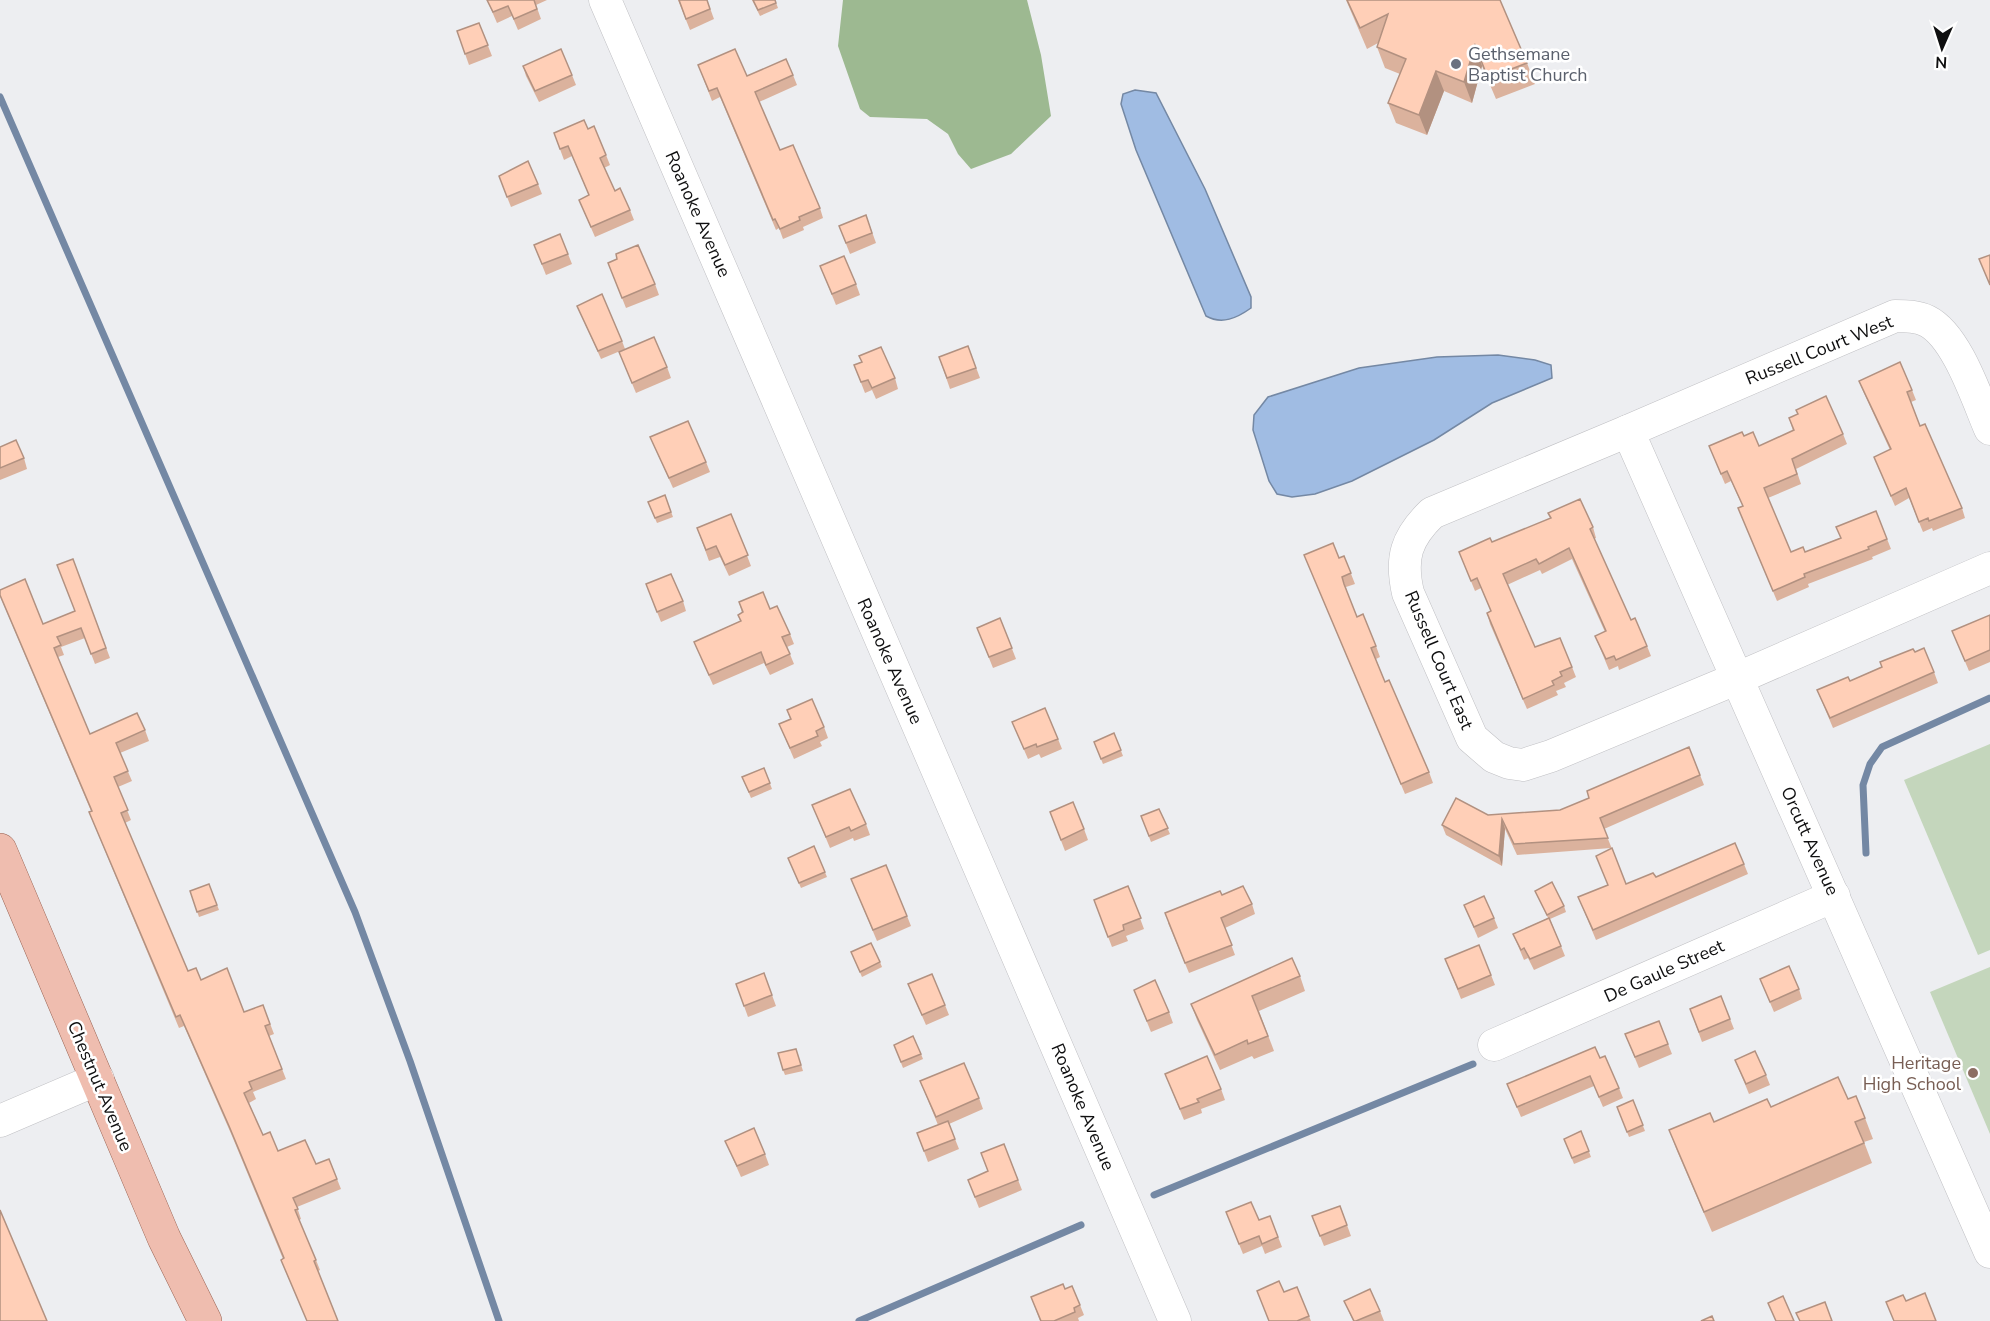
<svg xmlns="http://www.w3.org/2000/svg" width="1990" height="1321" font-family="'Nunito Sans',sans-serif">
	<style>
		.green { fill: #c4d6bc }
		.forest { fill: #9db991 }
		.water { fill: #a0bce3; stroke: #7488a4; stroke-width: 1.5 }
		.lines { fill: none; stroke-linecap: round; stroke-linejoin: round }
		.stream { stroke: #7488a4; stroke-width: 7 }
		.minor-casing { stroke: #c0c0c4; stroke-width: 33 }
		.major-casing { stroke: #996454; stroke-width: 34 }
		.minor { stroke: #fff; stroke-width: 32 }
		.major { stroke: #efbdaf; stroke-width: 33 }
		.wall { fill: #dbb29d }
		.shaded-wall { fill: #b29180 }
		.building { fill: #ffcfb7; stroke: #b29180; stroke-width: 1.5 }
		.worship-dot { fill: #6b7280; stroke: #fff; stroke-width: 2 }
		.education-dot { fill: #8d6e63; stroke: #fff; stroke-width: 2 }
		.labels { text-anchor: middle; dominant-baseline: central; stroke-width: 5; stroke-linejoin: round; paint-order: stroke }
		.worship-label { font-size: 18px; fill: #5b616d; stroke: #fff; text-anchor: start }
		.street-label { font-size: 18px; fill: #0f0f10; stroke: #fff }
		.education-label { font-size: 18px; fill: #785e54; stroke: #fff; text-anchor: end }
	</style>
	<rect width="100%" height="100%" fill="#edeef1"/>
	<g class="green">
		<polygon points="1990,744 1990,950 1978,955 1904,780"/>
		<polygon points="1990,967 1990,1134 1930,992"/>
	</g>
	<polygon class="forest" points="843,0 1027,0 1041,55 1051,116 1011,154 971,169 958,154 948,134 927,119 870,117 860,109 838,46"/>
	<g class="water">
		<path d="M1135,90l21,3 49,96 46,108v11c-14,10 -29,17 -45,8l-70,-166 -15,-46 2,-10z"/>
		<polygon points="1498,355 1535,360 1551,365 1552,378 1492,403 1434,440 1352,481 1315,494 1292,497 1277,494 1269,481 1253,430 1254,415 1268,397 1359,368 1437,357"/>
	</g>
	<g class="lines">
		<g class="stream">
			<polyline points="0,97 355,912 410,1061 499,1321"/>
			<polyline points="1866,853 1863,785 1870,764 1882,747 1990,698"/>
			<polyline points="1154,1195 1473,1064"/>
			<polyline points="859,1321 1081,1225"/>
		</g>
		<defs>
			<g id="minor">
				<polyline points="605,0 1175,1321"/>
				<path d="M1990,429c-13,-30 -33,-93 -63,-108 -10,-5 -21,-5 -32,-5l-267,115 -196,82c-26,25 -32,45 -24,80l64,145 22,19 15,6 14,2 28,-9 187,-78 252,-110"/>
				<polyline points="1628,431 1990,1252"/>
				<polyline points="1494,1045 1834,896"/>
				<polyline points="0,1121 98,1079"/>
			</g>
			<polyline id="major" points="0,850 164,1238 205,1321"/>
		</defs>
		<use href="#minor" class="minor-casing"/>
		<use href="#major" class="major-casing"/>
		<use href="#minor" class="minor"/>
		<use href="#major" class="major"/>
	</g>
	<g class="wall">
		<polygon points="487,0 547,0 536,5 541,19 518,30 512,16 497,23"/>
		<polygon points="678,0 707,0 714,19 690,30"/>
		<polygon points="752,0 775,0 778,8 760,16"/>
		<polygon points="1346,0 1500,0 1527,63 1535,84 1496,99 1482,66 1472,103 1444,91 1427,135 1396,123 1388,103 1400,74 1385,68 1377,47 1378,43 1367,49"/>
		<polygon points="479,23 492,56 469,65 457,31"/>
		<polygon points="698,65 747,76 793,75 797,85 759,102 780,150 820,208 823,218 803,227 804,230 783,239 779,228 776,230 720,97 712,101"/>
		<polygon points="523,66 572,75 576,85 539,102 526,76"/>
		<polygon points="588,129 606,155 610,165 604,168 615,191 630,210 634,220 595,237 579,200 589,195 572,156 564,160 554,133"/>
		<polygon points="499,176 538,184 542,194 511,207"/>
		<polygon points="866,215 876,243 850,254 839,226"/>
		<polygon points="560,234 572,264 546,275 534,245"/>
		<polygon points="608,263 655,284 659,295 626,308"/>
		<polygon points="820,266 856,284 860,295 836,305"/>
		<polygon points="577,306 622,341 625,349 601,359"/>
		<polygon points="968,346 980,378 950,389 939,357"/>
		<polygon points="619,352 667,367 671,378 636,393"/>
		<polygon points="859,356 895,378 898,389 876,399 872,390 865,393 854,365 862,362"/>
		<polygon points="1859,381 1912,390 1916,400 1911,402 1920,426 1962,508 1965,518 1933,531 1932,528 1923,532 1909,498 1895,506 1874,457 1890,450 1863,391"/>
		<polygon points="1789,418 1843,434 1847,444 1796,469 1801,484 1768,498 1791,552 1805,552 1840,538 1876,511 1891,549 1872,557 1873,559 1808,584 1809,587 1777,601 1738,508 1743,507 1731,481 1725,484 1709,446 1744,436 1759,446 1793,431"/>
		<polygon points="650,437 706,462 710,472 673,488"/>
		<polygon points="0,447 24,458 27,469 0,480"/>
		<polygon points="665,495 673,517 657,523 648,502"/>
		<polygon points="731,514 751,566 729,576 720,557 709,561 697,528"/>
		<polygon points="1593,527 1596,538 1594,539 1631,620 1647,646 1651,656 1619,670 1618,666 1609,670 1595,636 1605,632 1572,559 1542,574 1540,570 1507,585 1535,647 1572,667 1576,677 1564,683 1566,687 1556,691 1558,695 1527,709 1490,624 1487,613 1491,611 1481,588 1475,591 1459,552 1492,542"/>
		<polygon points="1304,555 1339,558 1344,556 1355,584 1346,587 1347,592 1357,617 1376,646 1380,657 1376,659 1385,682 1429,772 1433,783 1405,794"/>
		<polygon points="73,559 110,658 95,664 85,638 61,647 64,655 58,657 90,734 145,730 149,741 120,753 132,781 118,787 131,820 125,823 188,971 244,1012 263,1005 274,1034 269,1036 286,1079 253,1092 256,1099 249,1103 263,1135 278,1151 316,1164 329,1159 341,1189 297,1207 301,1219 299,1220 316,1260 320,1270 318,1271 338,1321 307,1321 285,1270 281,1260 283,1259 232,1136 184,1026 179,1028 93,822 89,812 91,811 0,596 43,624 75,611"/>
		<polygon points="646,584 683,601 686,611 661,622"/>
		<polygon points="739,602 770,609 790,634 794,644 787,647 794,664 770,675 764,663 713,685 694,642 740,621 738,615 742,613"/>
		<polygon points="1990,615 1990,662 1969,671 1952,631"/>
		<polygon points="1000,618 1016,659 993,668 977,628"/>
		<polygon points="1915,652 1934,672 1938,683 1833,728 1817,690 1850,681"/>
		<polygon points="787,710 824,727 828,738 820,742 822,746 794,759 779,724 790,719"/>
		<polygon points="1012,722 1058,739 1062,749 1041,758 1039,754 1028,759"/>
		<polygon points="1114,733 1123,756 1103,764 1094,742"/>
		<polygon points="764,768 772,789 751,798 742,777"/>
		<polygon points="1700,775 1704,785 1604,829 1626,884 1656,877 1744,864 1748,874 1596,940 1578,897 1608,885 1611,848 1517,855 1505,829 1502,866 1446,835 1442,825 1560,810"/>
		<polygon points="812,805 866,824 870,835 854,841 853,838 830,848"/>
		<polygon points="1159,809 1170,834 1151,842 1141,816"/>
		<polygon points="1050,812 1084,829 1088,840 1065,851"/>
		<polygon points="814,846 827,877 801,888 790,863"/>
		<polygon points="851,879 907,916 911,926 877,941"/>
		<polygon points="209,884 219,910 199,917 190,891"/>
		<polygon points="1128,886 1144,929 1126,936 1128,941 1112,947 1094,900"/>
		<polygon points="1535,891 1564,906 1566,912 1550,919 1565,956 1534,970 1528,958 1524,960 1513,934 1548,918"/>
		<polygon points="1222,895 1252,904 1255,914 1225,928 1235,955 1189,973 1168,923"/>
		<polygon points="1464,905 1494,918 1498,928 1478,938"/>
		<polygon points="851,952 880,962 882,967 862,977"/>
		<polygon points="1445,959 1491,975 1495,985 1461,999"/>
		<polygon points="1300,976 1305,991 1259,1011 1274,1051 1254,1059 1252,1056 1220,1070 1197,1020 1191,1004"/>
		<polygon points="1760,979 1799,989 1802,999 1774,1012"/>
		<polygon points="736,984 772,995 776,1006 748,1017"/>
		<polygon points="908,984 945,1005 949,1015 926,1025"/>
		<polygon points="1134,990 1169,1012 1173,1023 1151,1032"/>
		<polygon points="1721,996 1734,1029 1702,1042 1690,1009"/>
		<polygon points="1659,1021 1672,1054 1639,1068 1625,1034"/>
		<polygon points="894,1045 921,1054 923,1059 903,1068"/>
		<polygon points="796,1049 803,1071 785,1075 783,1070"/>
		<polygon points="1600,1058 1619,1088 1623,1098 1603,1107 1594,1086 1521,1117 1507,1084"/>
		<polygon points="1735,1060 1766,1075 1770,1085 1749,1094"/>
		<polygon points="1165,1074 1221,1089 1225,1100 1201,1109 1202,1113 1184,1120"/>
		<polygon points="920,1081 979,1098 983,1109 949,1124 959,1149 928,1162 917,1133 938,1125"/>
		<polygon points="1848,1099 1865,1118 1873,1139 1864,1142 1872,1163 1712,1232 1677,1151 1669,1130 1714,1122 1771,1107"/>
		<polygon points="1633,1100 1645,1131 1629,1137 1617,1107"/>
		<polygon points="1581,1131 1591,1157 1574,1164 1564,1139"/>
		<polygon points="725,1141 765,1154 769,1165 741,1177"/>
		<polygon points="1004,1144 1022,1190 979,1208 968,1180 988,1172 981,1153"/>
		<polygon points="1340,1206 1351,1236 1324,1246 1312,1216"/>
		<polygon points="1226,1212 1259,1220 1270,1216 1282,1247 1265,1254 1262,1246 1243,1254"/>
		<polygon points="1297,1287 1311,1321 1269,1321 1284,1292"/>
		<polygon points="1065,1289 1080,1305 1084,1315 1078,1318 1079,1321 1040,1321 1031,1297"/>
		<polygon points="1344,1301 1380,1311 1384,1321 1353,1321"/>
	</g>
	<g class="shaded-wall">
		<polygon points="1475,45 1482,66 1472,103 1464,82"/>
		<polygon points="1436,71 1444,91 1427,135 1419,115"/>
		<polygon points="1502,819 1505,829 1502,866 1499,856"/>
	</g>
	<g class="building">
		<polygon points="487,0 534,0 537,9 514,19 508,6 493,12"/>
		<polygon points="679,0 707,0 710,9 686,19"/>
		<polygon points="753,0 775,0 776,3 758,10"/>
		<polygon points="1347,0 1500,0 1527,63 1488,78 1475,45 1464,82 1436,71 1419,115 1388,103 1406,59 1377,47 1388,14 1360,28"/>
		<polygon points="479,23 488,45 465,54 457,31"/>
		<polygon points="561,49 572,75 535,91 523,66"/>
		<polygon points="735,49 747,76 786,59 793,75 755,92 780,150 793,145 820,208 799,217 800,220 780,229 775,219 773,220 717,88 709,91 698,65"/>
		<polygon points="584,120 588,129 594,126 606,155 600,158 615,191 620,188 630,210 591,227 579,200 589,195 568,146 560,149 554,133"/>
		<polygon points="528,161 538,184 507,197 499,176"/>
		<polygon points="866,215 872,233 846,243 839,226"/>
		<polygon points="560,234 568,254 542,264 534,245"/>
		<polygon points="638,245 655,284 622,298 608,263 617,259 616,254"/>
		<polygon points="1990,255 1990,285 1979,259"/>
		<polygon points="844,256 856,284 832,294 820,266"/>
		<polygon points="602,294 622,341 598,351 577,306"/>
		<polygon points="654,337 667,367 632,383 619,352"/>
		<polygon points="968,346 976,368 947,378 939,357"/>
		<polygon points="881,347 895,378 872,388 868,380 861,382 854,365 862,362 859,356"/>
		<polygon points="1900,362 1912,390 1907,392 1920,426 1925,424 1962,508 1929,521 1928,518 1919,522 1906,488 1891,496 1874,457 1891,449 1859,381"/>
		<polygon points="1826,396 1843,434 1792,459 1797,474 1764,488 1791,552 1803,547 1805,552 1841,538 1836,527 1876,511 1887,539 1868,547 1869,549 1804,574 1805,577 1773,591 1738,508 1743,506 1727,471 1721,474 1709,446 1742,432 1744,436 1753,432 1759,446 1794,430 1789,418 1798,414 1796,410"/>
		<polygon points="688,421 706,462 669,478 650,437"/>
		<polygon points="16,440 24,458 0,468 0,447"/>
		<polygon points="665,495 671,512 655,518 648,502"/>
		<polygon points="1580,499 1593,527 1590,529 1631,620 1635,618 1647,646 1616,660 1614,656 1606,659 1595,636 1606,631 1569,548 1539,564 1536,559 1503,574 1535,647 1560,638 1572,667 1560,672 1562,676 1552,681 1554,685 1523,699 1487,613 1491,611 1477,578 1471,581 1459,552 1490,538 1492,542 1551,518 1548,513"/>
		<polygon points="731,514 748,555 725,565 716,546 706,550 697,528"/>
		<polygon points="1333,543 1339,558 1344,556 1351,573 1342,577 1344,584 1357,617 1363,614 1376,646 1371,648 1385,682 1389,680 1429,772 1401,784 1304,555"/>
		<polygon points="73,559 106,648 91,654 81,628 57,637 61,645 54,648 90,734 137,713 145,730 116,743 128,771 114,777 128,810 121,813 188,971 196,968 201,980 227,968 244,1012 263,1005 270,1024 265,1026 282,1069 249,1082 252,1089 244,1093 263,1135 270,1132 278,1151 305,1140 316,1164 329,1159 337,1179 293,1198 298,1209 295,1210 316,1260 314,1261 338,1321 307,1321 281,1260 284,1258 229,1126 180,1015 176,1017 89,812 92,811 0,595 0,590 25,579 43,624 75,611 57,565"/>
		<polygon points="671,574 683,601 657,612 646,584"/>
		<polygon points="763,592 770,609 777,606 790,634 782,637 790,654 766,665 761,652 709,675 694,642 741,621 738,615 743,612 739,602"/>
		<polygon points="1990,615 1990,650 1965,661 1952,631"/>
		<polygon points="1000,618 1012,648 989,657 977,628"/>
		<polygon points="1924,648 1934,672 1830,718 1817,690 1848,677 1850,681 1882,667 1880,662 1913,649 1915,652"/>
		<polygon points="812,699 824,727 816,731 818,736 790,748 779,724 791,719 787,710"/>
		<polygon points="1045,708 1058,739 1037,747 1036,744 1024,749 1012,722"/>
		<polygon points="1114,733 1121,750 1101,759 1094,742"/>
		<polygon points="1689,747 1700,775 1600,818 1608,838 1514,844 1502,819 1499,856 1442,825 1456,798 1488,815 1560,810 1589,798 1587,791"/>
		<polygon points="764,768 770,783 749,792 742,777"/>
		<polygon points="850,789 866,824 851,831 849,827 826,837 812,805"/>
		<polygon points="1073,802 1084,829 1061,840 1050,812"/>
		<polygon points="1159,809 1168,828 1149,836 1141,816"/>
		<polygon points="1735,843 1744,864 1593,930 1578,897 1608,885 1596,856 1612,848 1626,884 1653,873 1656,877"/>
		<polygon points="814,846 825,872 799,883 788,858"/>
		<polygon points="886,865 907,916 873,930 851,879"/>
		<polygon points="1552,882 1564,906 1547,915 1535,891"/>
		<polygon points="209,884 217,905 197,912 190,891"/>
		<polygon points="1128,886 1141,918 1123,925 1124,930 1108,937 1094,900"/>
		<polygon points="1243,886 1252,904 1221,918 1232,945 1185,963 1165,913 1220,891 1222,895"/>
		<polygon points="1484,896 1494,918 1474,927 1464,905"/>
		<polygon points="1549,918 1561,946 1530,959 1524,948 1521,950 1513,934"/>
		<polygon points="871,943 880,962 860,972 851,952"/>
		<polygon points="1479,945 1491,975 1458,989 1445,959"/>
		<polygon points="1292,958 1300,976 1252,996 1268,1036 1248,1044 1247,1040 1215,1055 1191,1004"/>
		<polygon points="1789,966 1799,989 1770,1002 1760,979"/>
		<polygon points="764,973 772,995 744,1006 736,984"/>
		<polygon points="932,974 945,1005 922,1015 908,984"/>
		<polygon points="1155,980 1169,1012 1147,1021 1134,990"/>
		<polygon points="1721,996 1730,1019 1699,1032 1690,1009"/>
		<polygon points="1659,1021 1668,1044 1635,1057 1625,1034"/>
		<polygon points="913,1036 921,1054 901,1062 894,1045"/>
		<polygon points="1595,1047 1600,1058 1605,1056 1619,1088 1599,1097 1590,1076 1517,1107 1507,1084"/>
		<polygon points="796,1049 801,1065 783,1070 778,1053"/>
		<polygon points="1755,1051 1766,1075 1746,1084 1735,1060"/>
		<polygon points="1207,1056 1221,1089 1197,1099 1199,1102 1180,1109 1165,1074"/>
		<polygon points="964,1063 979,1098 936,1117 920,1081"/>
		<polygon points="1838,1077 1848,1099 1856,1096 1865,1118 1855,1122 1864,1143 1704,1212 1669,1130 1710,1113 1714,1122 1767,1099 1771,1107"/>
		<polygon points="1633,1100 1643,1125 1627,1132 1617,1107"/>
		<polygon points="948,1121 955,1139 924,1151 917,1133"/>
		<polygon points="754,1128 765,1154 737,1166 725,1141"/>
		<polygon points="1581,1131 1589,1151 1572,1158 1564,1139"/>
		<polygon points="1004,1144 1018,1180 975,1197 968,1180 988,1171 981,1153"/>
		<polygon points="1251,1202 1259,1220 1270,1216 1278,1237 1262,1244 1259,1236 1239,1244 1226,1212"/>
		<polygon points="1340,1206 1347,1225 1320,1236 1312,1216"/>
		<polygon points="0,1210 47,1321 0,1321"/>
		<polygon points="1279,1281 1284,1292 1297,1287 1309,1316 1297,1321 1269,1321 1257,1291"/>
		<polygon points="1063,1284 1065,1289 1072,1286 1080,1305 1074,1308 1075,1312 1054,1321 1041,1321 1031,1297"/>
		<polygon points="1370,1289 1380,1311 1356,1321 1354,1321 1344,1301"/>
		<polygon points="1925,1293 1936,1321 1894,1321 1886,1302 1903,1295 1906,1301"/>
		<polygon points="1783,1296 1794,1321 1776,1321 1768,1303"/>
		<polygon points="1825,1302 1832,1321 1800,1321 1796,1313"/>
		<polygon points="1712,1316 1714,1321 1701,1321"/>
	</g>
	<circle class="worship-dot" cx="1456" cy="64" r="6"/>
	<circle class="education-dot" cx="1973" cy="1073" r="6"/>
	<g class="labels">
		<g class="worship-label">
			<text x="1468" y="54">Gethsemane<tspan x="1468" dy="21">Baptist Church</tspan></text>
		</g>
		<g class="street-label">
			<text transform="translate(698 214) rotate(66)">Roanoke Avenue</text>
			<text transform="translate(1819 350) rotate(-22)">Russell Court West</text>
			<text transform="translate(1439 660) rotate(67)">Russell Court East</text>
			<text transform="translate(890 661) rotate(66)">Roanoke Avenue</text>
			<text transform="translate(1810 841) rotate(66)">Orcutt Avenue</text>
			<text transform="translate(1664 971) rotate(-24)">De Gaule Street</text>
			<text transform="translate(100 1086) rotate(67)">Chestnut Avenue</text>
			<text transform="translate(1083 1107) rotate(67)">Roanoke Avenue</text>
		</g>
		<g class="education-label">
			<text x="1961" y="1063">Heritage<tspan x="1961" dy="21">High School</tspan></text>
		</g>
	</g>
	<g transform="translate(1942 48) rotate(183)" stroke="#ffffff" stroke-width="4.5" paint-order="stroke">
	<path d="M0-4.5L10 22L0 15L-10 22Z" fill="#0f0f10"/>
	<text y="-9" font-size="16" font-weight="bold" text-anchor="middle" fill="#0f0f10">N</text>
	</g>
</svg>
